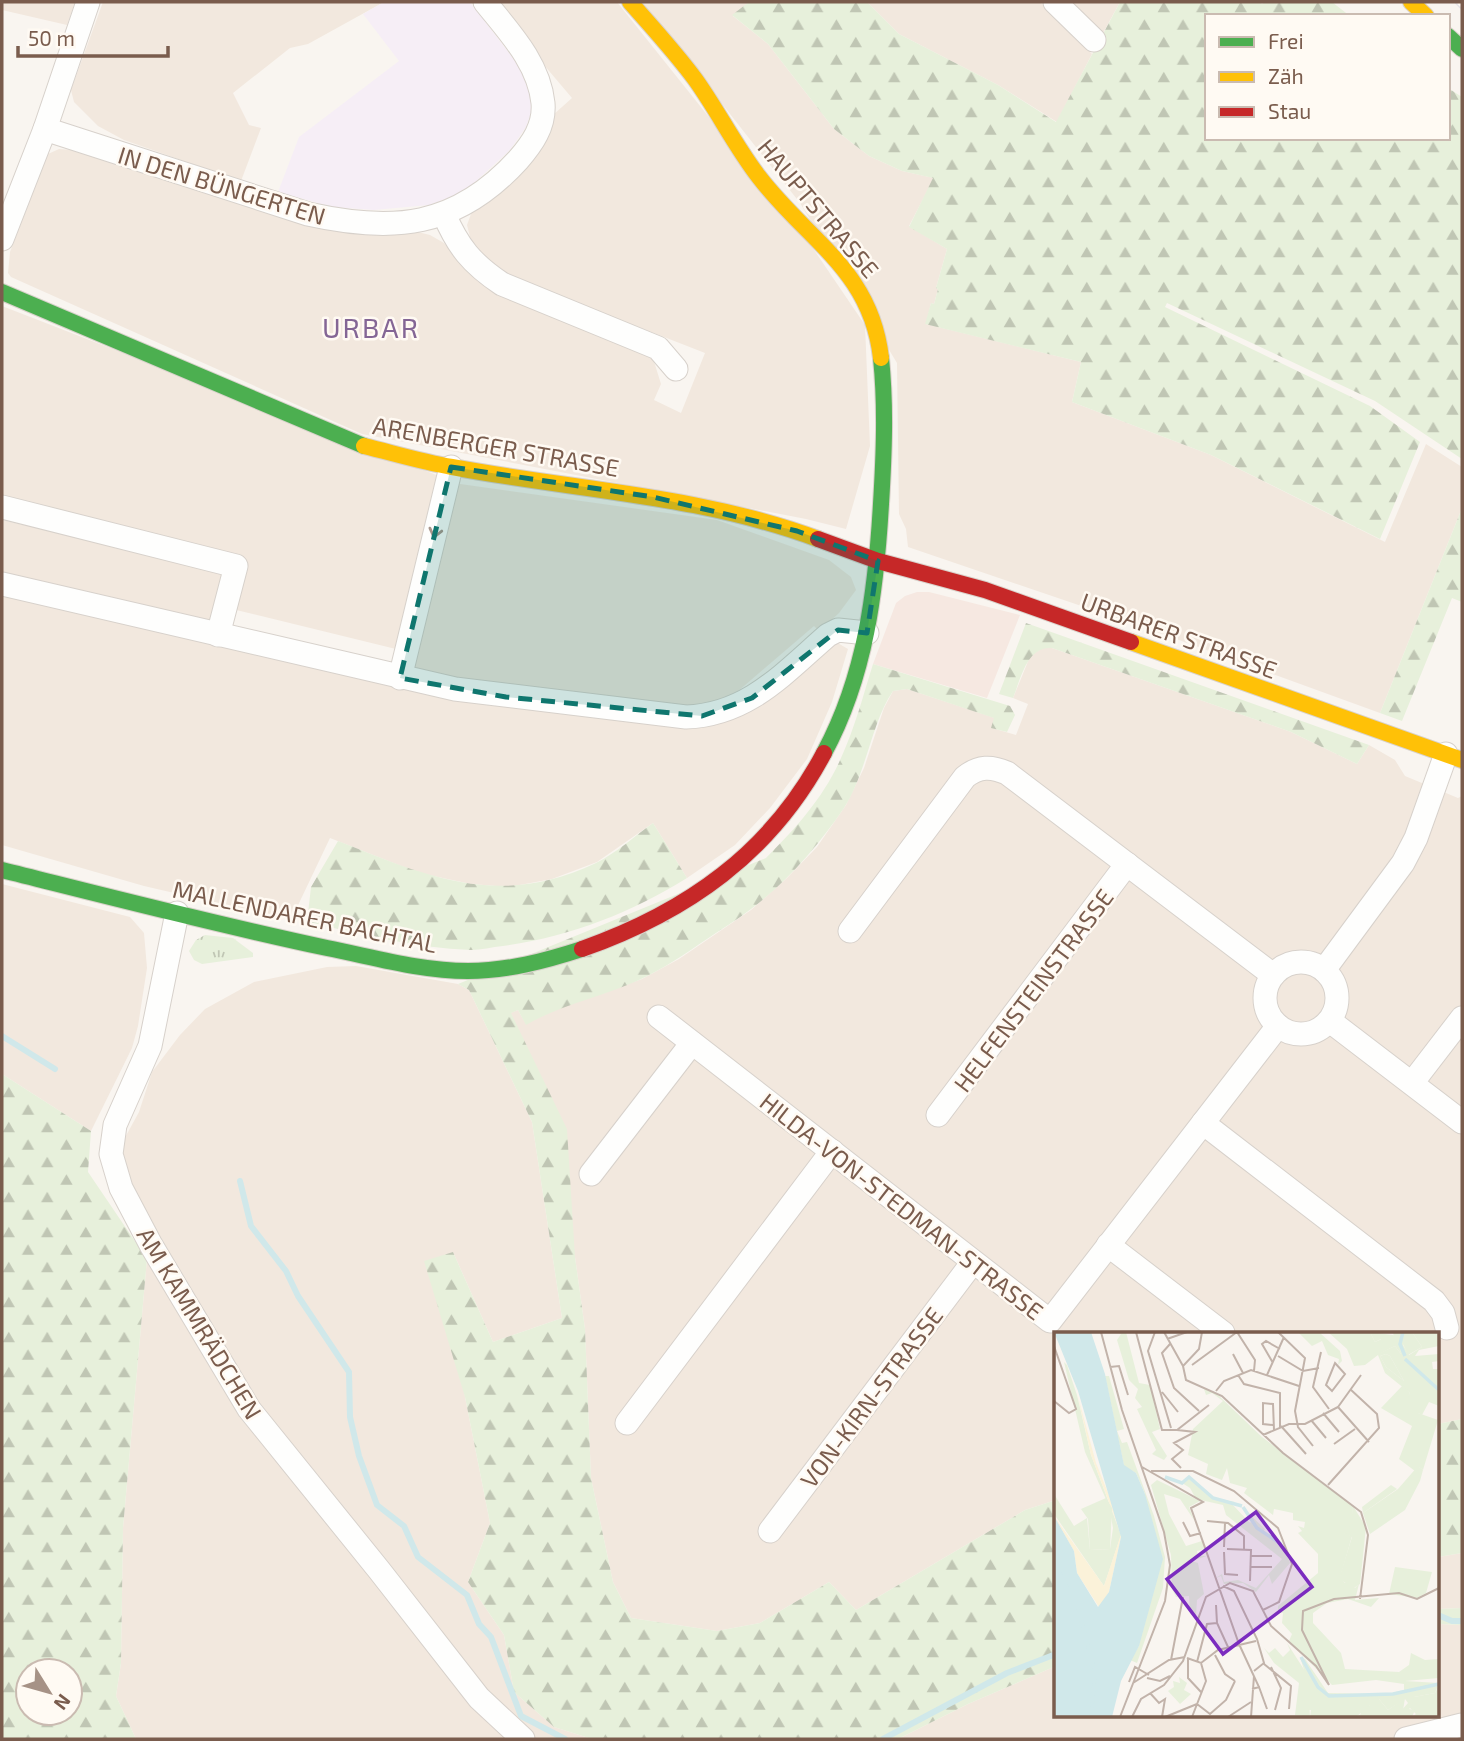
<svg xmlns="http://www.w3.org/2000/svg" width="1464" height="1741" font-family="'Exo 2',sans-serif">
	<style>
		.residential { fill: #f2e8de }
		.commercial { fill: #f6e8e1 }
		.education { fill: #f6eef6 }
		.grass { fill: url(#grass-tufts) }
		.forest { fill: url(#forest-firs); fill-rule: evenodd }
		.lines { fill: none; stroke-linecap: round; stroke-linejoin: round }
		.stream { stroke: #d0e8ea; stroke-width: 6 }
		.street-casing { stroke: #d7d1cb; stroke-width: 25 }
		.fast-casing { stroke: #d9d2cb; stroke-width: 18 }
		.slow-casing { stroke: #d9d2cb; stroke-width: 18 }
		.jam-casing { stroke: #d9d2cb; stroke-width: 18 }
		.street { stroke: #fefefd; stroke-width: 23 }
		.fast { stroke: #4caf50; stroke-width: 16 }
		.slow { stroke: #ffc107; stroke-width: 16 }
		.jam { stroke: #c62828; stroke-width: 16 }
		.rail-casing { stroke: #e6e3e7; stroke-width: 8 }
		.rail { stroke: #fffaf3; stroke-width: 5; stroke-dasharray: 16; stroke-linecap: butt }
		.oneway { stroke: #a8958b }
		.marked { fill: #0f766e; fill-opacity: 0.2; stroke: #0f766e; stroke-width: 5; stroke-dasharray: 14 9; stroke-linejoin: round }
		.labels { text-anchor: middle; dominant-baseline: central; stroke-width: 5; stroke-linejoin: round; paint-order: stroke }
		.street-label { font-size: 24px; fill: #7a5c4d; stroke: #fffaf3 }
		.quarter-label { font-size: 28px; letter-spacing: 2px; fill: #846695; stroke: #fffaf3 }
		.inset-river { fill: none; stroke: #d0e8ea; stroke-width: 3.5 }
		.inset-road { fill: none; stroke: #c2b3aa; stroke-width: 2 }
		.view { fill: #7b2cbf; fill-opacity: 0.15; stroke: #7b2cbf; stroke-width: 3.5 }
		.inset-edge { fill: none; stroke: #7a5c4d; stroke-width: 3.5 }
	</style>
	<defs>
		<pattern id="grass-tufts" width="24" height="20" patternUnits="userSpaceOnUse" patternTransform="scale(1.75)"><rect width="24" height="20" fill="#e7f0db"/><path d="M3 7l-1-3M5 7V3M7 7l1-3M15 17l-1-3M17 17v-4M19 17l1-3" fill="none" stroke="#c0c6b4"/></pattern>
		<pattern id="forest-firs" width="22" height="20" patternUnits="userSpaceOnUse" patternTransform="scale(1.75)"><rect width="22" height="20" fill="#e7f0db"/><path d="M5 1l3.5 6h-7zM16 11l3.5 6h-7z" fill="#c0c6b4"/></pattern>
	</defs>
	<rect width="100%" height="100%" fill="#f9f5f0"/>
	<g class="residential">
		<polygon points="2,2 75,2 67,25 2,10"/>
		<polygon points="103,2 384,2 308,44 290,48 233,93 249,125 261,128 241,181 124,140 98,126 74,102 71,90"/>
		<polygon points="497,2 617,2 808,241 865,325 870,446 846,529 806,519 362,434 11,277 8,273 10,252 48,154 59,149 87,151 430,235 444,243 464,267 652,355 661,384 654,400 681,413 705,353 508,276 490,262 475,247 470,237 467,225 471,214 553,115 572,98 544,65"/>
		<polygon points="642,2 749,2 733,16 768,44 834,129 869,156 902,171 934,178 909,226 947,249 936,288 938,289 934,304 931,303 926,324 1081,362 1072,402 1211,455 1385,542 1426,444 1462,467 1462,508 1380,713 1146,628 908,547 906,529 899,514 897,363 800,203"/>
		<polygon points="867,2 1040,2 1092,54 1057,122 998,85 899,34"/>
		<polygon points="1072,2 1120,2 1103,33"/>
		<polygon points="2,306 439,476 400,650 232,609 246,559 2,498"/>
		<polygon points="453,483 717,520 829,560 851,577 856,590 839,613 827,624 818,630 814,626 737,692 713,702 687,708 417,673 409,661"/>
		<polygon points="2,520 23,525 25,520 221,568 228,579 216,618 202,623 2,576"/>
		<polygon points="2,593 677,724 836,642 848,649 832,702 807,759 770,808 735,845 687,878 653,823 597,862 552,879 509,887 471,884 419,873 330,838 291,920 144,886 2,845"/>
		<polygon points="1043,647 1052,648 1291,732 1357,764 1369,745 1395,760 1405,776 1458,798 1462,796 1462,1419 1438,1424 1438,1333 1056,1333 1056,1500 1025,1510 856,1610 829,1582 760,1623 717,1631 631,1618 613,1582 591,1478 585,1329 575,1257 510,1013 518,1010 526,1024 551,1010 642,979 679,959 751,910 787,878 817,847 846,805 864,768 884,708 893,691 907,689 995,718 992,728 1016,735 1028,704 1013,698 1029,659 1036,650"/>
		<polygon points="2,884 130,917 144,933 147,968 138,1026 132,1048 91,1131 2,1074"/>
		<polygon points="356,966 458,984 469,990 532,1122 562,1318 493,1342 453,1252 465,1397 490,1523 468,1582 504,1635 514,1692 554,1727 592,1739 136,1739 116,1696 121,1663 123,1528 147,1259 140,1209 125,1168 122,1143 139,1112 152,1072 180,1035 205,1009 254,982 327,967"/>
		<polygon points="1462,1553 1462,1608 1438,1609 1438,1557"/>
		<polygon points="1438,1624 1462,1625 1462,1739 898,1739 968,1704 1056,1666 1056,1715 1438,1715"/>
	</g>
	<polygon class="commercial" points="917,592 929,592 1020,615 987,698 873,664 896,603 905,596"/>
	<polygon class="education" points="384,2 470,2 522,70 532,96 532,110 526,127 510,150 473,184 456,195 429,205 374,210 332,207 278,192 299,137 399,61 363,14"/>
	<polygon class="grass" points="205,935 233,938 253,953 253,957 202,964 194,960 189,951 196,940"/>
	<g class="forest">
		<polygon points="749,2 867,2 899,34 998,85 1056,122 1120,2 1260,2 1262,4 1265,2 1332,2 1350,16 1207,16 1207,138 1448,138 1448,88 1462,97 1462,459 1375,401 1167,303 1165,307 1370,406 1420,442 1380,539 1211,455 1072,402 1081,362 925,324 931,303 934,304 938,289 936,288 947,249 909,227 933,178 902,171 869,156 834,129 768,44 732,15"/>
		<polygon points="1462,508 1462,602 1452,598 1402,721 1380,713"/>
		<path d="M1026,623l343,122 -12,19 -66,-32 -239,-84c-25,-2 -31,30 -39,50l-14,-4z"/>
		<path d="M873,664l137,42 5,9 -8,17 -16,-4 3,-10 -87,-29 -14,2c-22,32 -26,81 -49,117 -26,38 -56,73 -93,101 -14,11 -30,20 -44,30 -22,15 -44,30 -68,41 -37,17 -77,24 -113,45l-8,-15 -7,3 56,116 8,128 10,72 6,149 22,104 18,36 86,13 43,-8 69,-41 27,28 169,-100 31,-10v166l-88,38 -70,35h-306l-38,-12 -40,-35 -10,-57 -36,-53 22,-59 -25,-126 -41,-136 29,-9 40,90 69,-24 -30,-196 -63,-132 -11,-6 308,-126c30,-30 58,-61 75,-100 14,-31 22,-62 32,-94z"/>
		<path d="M653,823l34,55c-56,35 -118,59 -184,68 -11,1 -22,4 -32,4 -56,-2 -110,-16 -164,-28l4,-35 27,-46c91,36 161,68 258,22 20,-10 39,-27 57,-40z"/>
		<path d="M2,1074l89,57 -3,41 59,87 -24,269 -2,135 -5,33 20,43h-134zM28,1671h42v42h-42z"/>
		<polygon points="1462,1419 1462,1553 1438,1557 1438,1424"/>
		<polygon points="1462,1608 1462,1625 1438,1624 1438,1609"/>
	</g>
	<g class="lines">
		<g class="stream">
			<polyline points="2,1036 55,1069"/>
			<polyline points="240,1181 251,1226 286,1271 298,1296 349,1372 350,1417 359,1456 377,1505 404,1526 418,1557 467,1595 479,1624 491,1637 521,1716 565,1739"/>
			<polyline points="1438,1615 1452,1621 1462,1621"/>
			<polyline points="883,1739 1007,1673 1056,1654"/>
		</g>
		<defs>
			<g id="street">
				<polyline points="1055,2 1094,40"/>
				<path d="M45,129l263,85c85,19 148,14 210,-54 14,-16 27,-34 25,-57 -4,-40 -34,-71 -58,-101"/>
				<path d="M444,214c14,33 28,50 58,70l156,64 18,21"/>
				<polyline points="2,239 45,129 88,2"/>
				<polyline points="2,507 236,566 218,635"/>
				<path d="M2,584l453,105 231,28c62,-2 98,-44 142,-82l10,-5 29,3"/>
				<polyline points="400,678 451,467"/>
				<polyline points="177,913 150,1046 115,1125 111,1154 121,1188 151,1245 249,1409 379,1570 479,1698 523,1739"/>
				<path d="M850,931l115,-154c14,-11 26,-11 42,-4l266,202"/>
				<circle cx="1301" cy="998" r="36"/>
				<polyline points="1324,970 1403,863 1416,838 1446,754"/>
				<polyline points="659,1017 1050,1321 1278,1026"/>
				<polyline points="1330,1021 1462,1122"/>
				<polyline points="1412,1083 1462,1018"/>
				<polyline points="938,1115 1127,864"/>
				<polyline points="1203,1123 1434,1301 1443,1313 1447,1328"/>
				<polyline points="591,1174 692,1043"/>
				<polyline points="1108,1245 1223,1333"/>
				<polyline points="627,1423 832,1151"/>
				<polyline points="770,1531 973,1262"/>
				<polyline points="1406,1739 1462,1725"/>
			</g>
			<g id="fast">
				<polyline points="1448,36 1462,49"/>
				<polyline points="2,292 364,446"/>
				<path d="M824,753c42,-78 52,-163 57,-249 3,-49 5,-98 0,-146"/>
				<path d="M2,870c108,27 216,55 325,78 46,9 93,23 141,23 39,0 77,-10 114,-22"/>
			</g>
			<g id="slow">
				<path d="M630,2c22,25 45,50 65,77 23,32 40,67 64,98 49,64 112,93 122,181"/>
				<polyline points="1411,2 1426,16"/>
				<path d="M364,446c29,7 58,16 88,21 122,23 248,28 366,72"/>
				<polyline points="1131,642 1462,760"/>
			</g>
			<g id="jam">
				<polyline points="818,539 878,561 985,590 1131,642"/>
				<path d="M582,949c105,-37 189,-96 242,-196"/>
			</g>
		</defs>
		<use href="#street" class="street-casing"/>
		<use href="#fast" class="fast-casing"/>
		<use href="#slow" class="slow-casing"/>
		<use href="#jam" class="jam-casing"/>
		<use href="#street" class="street"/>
		<use href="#fast" class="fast"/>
		<use href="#slow" class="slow"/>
		<use href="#jam" class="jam"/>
		<defs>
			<polyline id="rail" points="1459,2 1462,5"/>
		</defs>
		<use href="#rail" class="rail-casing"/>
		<use href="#rail" class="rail"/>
	</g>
	<defs><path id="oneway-chevron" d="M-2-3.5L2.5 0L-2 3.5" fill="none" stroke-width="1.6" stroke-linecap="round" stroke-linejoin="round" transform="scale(1.75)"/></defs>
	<use class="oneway" href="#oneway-chevron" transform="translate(435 533) rotate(104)"/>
	<path class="marked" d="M451,467l202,30 144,34 81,30 -11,72 -29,-3 -86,68 -50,18 -196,-19 -106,-19z"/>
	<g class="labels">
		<g class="street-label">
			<text transform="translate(222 185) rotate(17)">IN DEN BÜNGERTEN</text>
			<text transform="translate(819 208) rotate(50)">HAUPTSTRASSE</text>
			<text transform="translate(496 446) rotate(10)">ARENBERGER STRASSE</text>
			<text transform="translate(1179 635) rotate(20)">URBARER STRASSE</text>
			<text transform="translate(305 916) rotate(12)">MALLENDARER BACHTAL</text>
			<text transform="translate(1033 990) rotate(-53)">HELFENSTEINSTRASSE</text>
			<text transform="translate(902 1206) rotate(38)">HILDA-VON-STEDMAN-STRASSE</text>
			<text transform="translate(200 1323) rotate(59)">AM KAMMRÄDCHEN</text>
			<text transform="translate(871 1397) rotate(-53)">VON-KIRN-STRASSE</text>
		</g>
		<g class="quarter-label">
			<text x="371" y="327">URBAR</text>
		</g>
	</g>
	<g transform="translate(1054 1332)">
		<rect width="385" height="385" fill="#f9f5f0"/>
		<path d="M316,0l30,4 1,18 -6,-8 -16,8 2,-15 -6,3zM358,0l10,15 -14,8 -5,-11 3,-11zM332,22l4,2 14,25 -18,-14 -6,-11zM337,153l6,4 -34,24 -1,-6zM299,174l13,21 -6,57 -6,4 -15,-9 13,-42 -9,-4v-7l8,-3zM341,235l37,5 -6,21 -9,5 -28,-4zM233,311l18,28h-8l11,14 2,32 -15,-2 4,-32 -25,-20 -10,-15 5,5 6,-5 8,9 7,-7zM385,353v32h-27l4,-3 -7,-7 5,-10 21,-4zM351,366l-3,19h-46l5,-3 -3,-4 12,-5v-6h9l9,11z" fill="#e7f0db"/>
		<path d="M63,0h9l13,51 11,2 10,44 -8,3 15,24 -3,4 -12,-6 4,-4 -19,-41 5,-2 -7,-9 3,-9 -9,-9 -12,-40 4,-6zM244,0l22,1 20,18 2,10 -4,4 1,-6 -11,-4 -6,-14 -10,5zM274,0h42l5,10 9,-4 -4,15 15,-7 6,8 -1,-17 -6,1 -1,-6h14l2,9 -6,4 6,10 13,-8 -10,-15h27v14l-20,4 -4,6 24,-2v7l-7,1 1,7h6v37l-10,-4 -7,13 -4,-2 -11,-15 3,-5 -25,-20 -7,-18 -13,10 -11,1 -7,-17zM332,22l4,2 14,25 -18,-14 -6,-11zM10,30l3,3 10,30 14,60 30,80 -17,51 -50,-72v-20l20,32 13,-8 3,32 20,-1 3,-21 -4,-22 -24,-54zM51,44h4l15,53 -7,2 5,12 5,-1 27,74 11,41 -2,31 -26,75 -7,-3 9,-14 6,-152 -9,-21 -12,-7zM150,57l12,4 46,44 91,69 -1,21 -9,-1 1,7 8,3 -12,42 5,5 7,-5 -2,6 5,4 4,-4 -4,16 24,-2 -8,9 -23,-8 -21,4 -14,10v10l28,30 4,16 54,3 10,-7 2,-12 14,7 14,-1v19l-34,3 34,2 -4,10 -21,4 1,7 -6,5 6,1 -3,7h-10l-2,-5 8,-9 -3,-4 -17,11 -9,-11h-9v6l-14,12h-46l1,-7 -12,-1 -1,-8 8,-1 2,-14 -25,-28 14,13 7,-1 -4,-13 5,2 23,34 60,1 16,-4v-6l-28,-4 -44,5 -43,-44 3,-7 -10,-11 1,-10h-5v-7l40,-33v-19l-20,-21 4,-2 -4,-5 6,2 1,-6 -12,-2v-7l-19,-4 -1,6 -29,-22 3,-5 -17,-5 -3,-15 -5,12 -16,-6 2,-10 -20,-9 5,-26 30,-28 -11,-8 -6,2zM364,134l5,4 -3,11 -15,29 -35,24 -7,-21 35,-24zM135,145l24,21 22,4 -3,2 17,18 4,1 -6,-11 18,17 -2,4 20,11 7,19 -18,21 -3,-9 -13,17 -13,-9 -19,1 -3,-8 -5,2 6,-4 2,8 14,-2 18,8 26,-29 -56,-44 -3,-10 -27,-6 -6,-11 -14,-9 6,4zM103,148l43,21 -11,6 5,13 -14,-21 -16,-5 5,20 17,32 16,-5 3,8 -8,2 1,5h9l-16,5 7,2 6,31 -7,6 -1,16 -6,-2 -1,-18 -13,1 -4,-8 -1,-34 -20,-70z" fill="#e7f0db" fill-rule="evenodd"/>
		<path d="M23,61l19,70 21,52 4,22 -12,55 -10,15 -22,-34 -3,-22 -20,-35 50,70 17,-52 -30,-79z" fill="#fbf2d9"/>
		<path d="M349,53l7,8 -2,5 14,7 -4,8 20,7 -15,50 -4,-3 -4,4 -16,-12 13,-33 -31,-18zM52,166l6,10 -2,41 -20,1 -2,-31 -7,-10z" fill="#e7f0db"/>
		<path d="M125,345l8,6 -3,7 7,4 -11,10 -12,-13 6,-4 -1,-6 7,2z" fill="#e7f0db"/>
		<path d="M0,0h37l14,42 19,91 12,8 9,21 18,65 -24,87 -18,35 -9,36h-58v-201l20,35 3,22 21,34 11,-15 12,-55 -43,-146z" fill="#d0e8ea"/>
		<path class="inset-river" d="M349,0l-3,12 5,12M351,27l34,31M111,145l17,6 7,-6 24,21 29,8M189,175l14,21 24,16M0,229l24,48 17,63 -4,45M247,325l17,30 11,9 64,-2 46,-10"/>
		<path class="inset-road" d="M47,0l21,78 42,122 6,33 -5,36 -45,116M82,0l26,98h15l32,-25M101,0l-7,19 23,77M110,0l19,34M148,0l-3,17 -16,17 3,14 36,16 61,57 78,59 7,23 -8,64M183,0l18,28 -1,11M224,0l27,26 -10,53 3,16 15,19M113,7l20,-7M116,12l-8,9 12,35 25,23M0,14l22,63 -7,4 -15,-12M267,20l-8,35 16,22M179,22l10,19M224,24l25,15 16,-3M219,31l-11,-19 4,-3 14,8M281,31l10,11 -13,17 -6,-6zM138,33l45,-33M56,35l9,-1 9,29M184,43l6,9 36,9v34M213,43l17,-38M162,59l8,-10 27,-11 48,16M108,60l16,20M284,75l31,35M284,75l23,-32M269,81l16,19M257,88l15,18M219,93l-10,-1v-21l10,1 1,26M227,94l25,28M123,98l18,2 -21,11 9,7 -11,9 9,9M209,103l26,-11h16l33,-17M280,112l21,-15M88,135l61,35 -12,6 48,136 20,43 -7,2M97,139h42l41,20 44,37 14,36 -13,38 -16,8M274,153l51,-57 -2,-14 -27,-25M153,189l21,2 16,13v14M129,190l7,14 11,-3M170,215l1,-24M173,217l24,1 -1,31M170,220l1,22 13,1M196,224h22M196,235h22M169,254l11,5 23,48 7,24 -10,8M162,273l1,18 11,24M161,323l10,19 10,7M133,326l14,5 17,-13 38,-9M134,326v20l13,14M117,328l12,-63M143,330l10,-38 10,-1M210,332l27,22 -2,23M217,335l10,21 -6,22M93,346l13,3 10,-5M75,350l6,-15 14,8M79,351l36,-23 16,-3M275,353l-27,-55 1,-19 31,-12 65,-6 18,6 22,-11M205,355l8,22M96,361l9,10 6,-4 -3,18M143,372l13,10 16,-14 9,-19M78,385l9,-18 23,-14 19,-24 23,-64 24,-14 23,8 18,35 45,40 13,19M111,385l32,-13M138,385l14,-36 -5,-18M174,385l23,-15M197,385l3,-41"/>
		<path class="view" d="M202,180l56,75 -89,67 -56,-75z"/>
		<rect width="385" height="385" class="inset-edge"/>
	</g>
	<rect width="1464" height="1741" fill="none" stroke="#7a5c4d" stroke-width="7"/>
	<rect x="1205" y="14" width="245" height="126" fill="#fffaf3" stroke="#cabbb1" stroke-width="2"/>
	<rect x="1219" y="37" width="35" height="10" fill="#4caf50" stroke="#cabbb1" stroke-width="2"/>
	<text x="1268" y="49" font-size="21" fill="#7a5c4d">Frei</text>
	<rect x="1219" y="72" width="35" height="10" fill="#ffc107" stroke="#cabbb1" stroke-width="2"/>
	<text x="1268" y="84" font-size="21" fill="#7a5c4d">Zäh</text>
	<rect x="1219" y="107" width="35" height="10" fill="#c62828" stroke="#cabbb1" stroke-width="2"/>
	<text x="1268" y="119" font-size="21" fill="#7a5c4d">Stau</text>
	<g transform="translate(49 1692) rotate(127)"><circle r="33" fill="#fffaf3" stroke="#cabbb1" stroke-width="2"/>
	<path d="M0-5L12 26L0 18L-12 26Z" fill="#a69286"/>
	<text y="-10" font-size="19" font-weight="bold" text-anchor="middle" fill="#7a5c4d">N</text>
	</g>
	<path d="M18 46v10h150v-10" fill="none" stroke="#7a5c4d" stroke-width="3.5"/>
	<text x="28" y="46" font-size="21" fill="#7a5c4d" stroke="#fffaf3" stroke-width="5" paint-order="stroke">50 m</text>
</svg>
